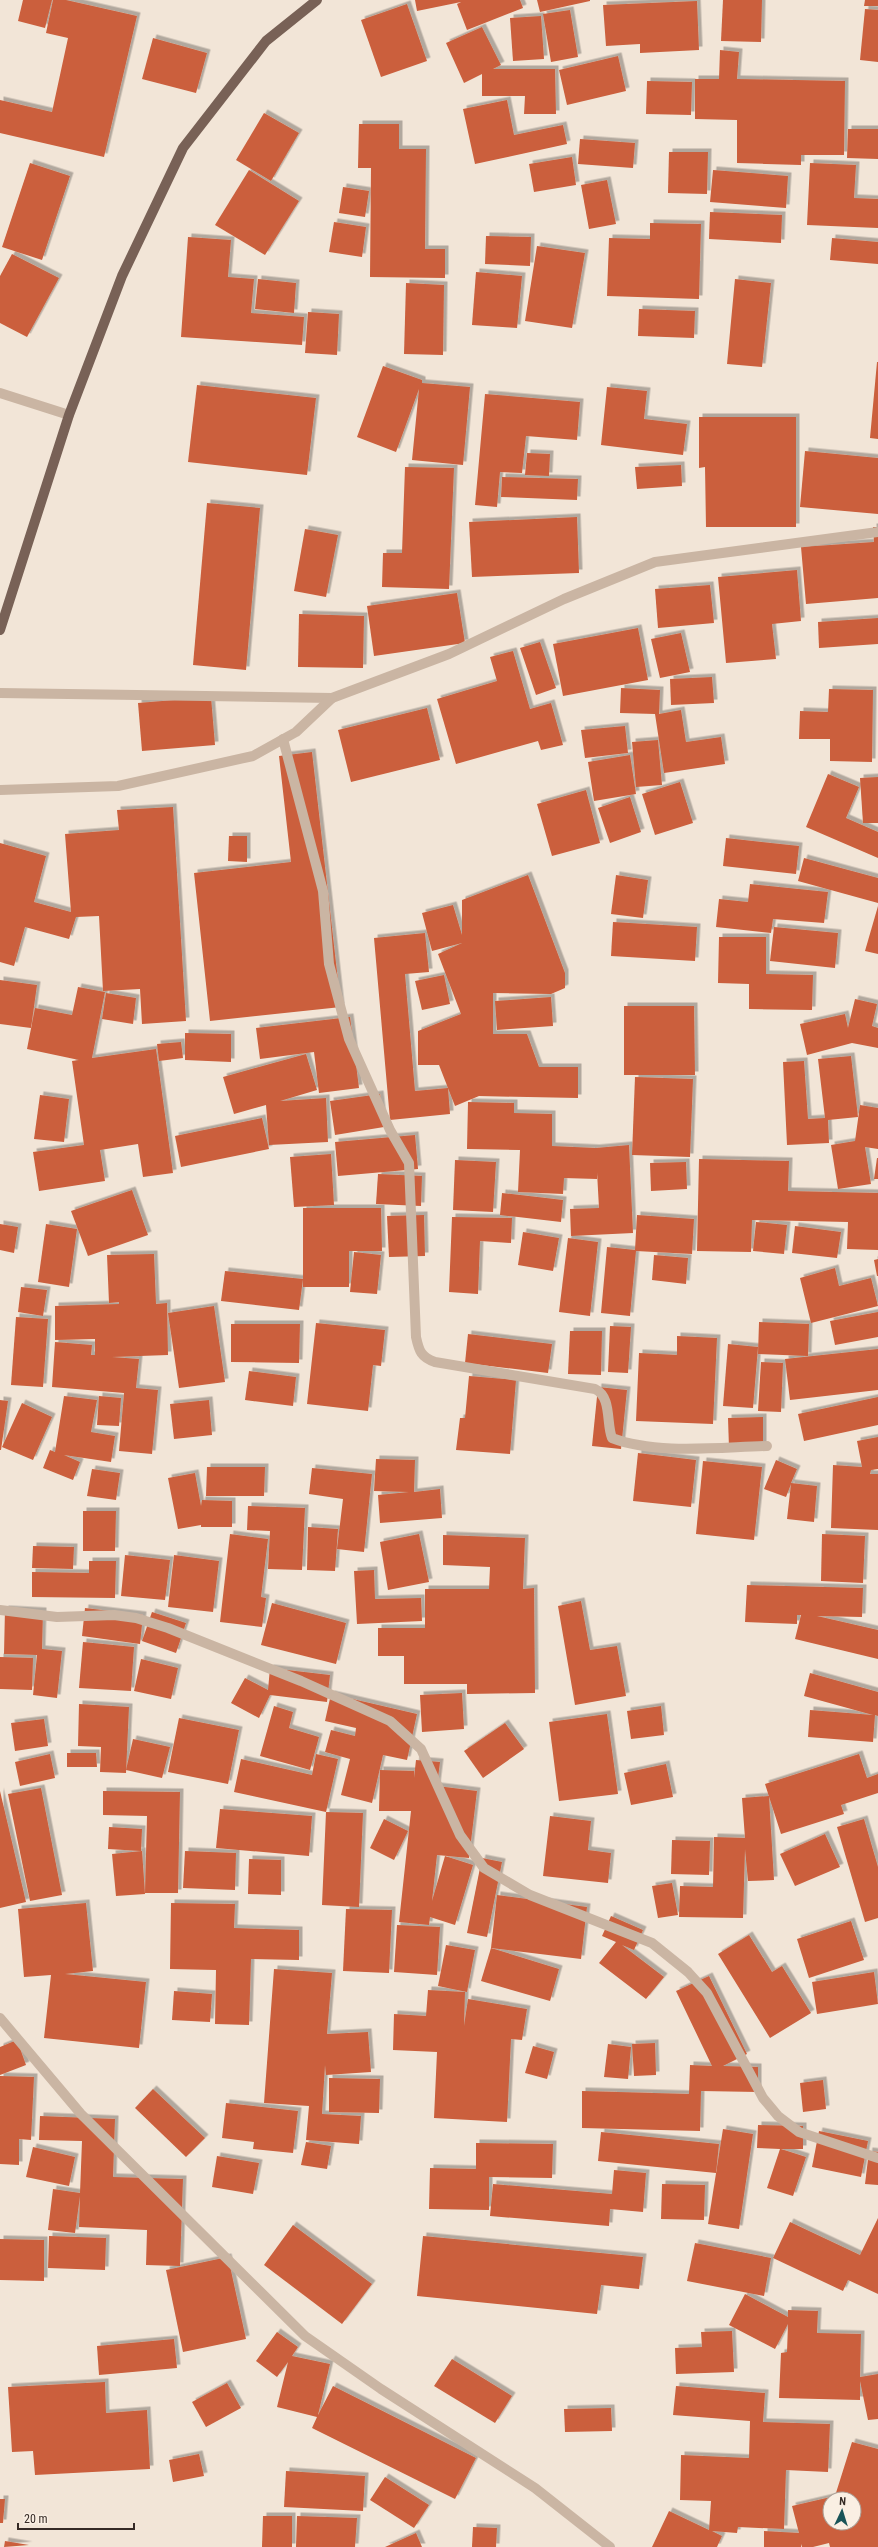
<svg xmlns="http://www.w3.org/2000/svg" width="878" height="2547" font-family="'Roboto Condensed',sans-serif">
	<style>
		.building { fill: #cb5f3c; fill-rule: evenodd; filter: url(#shadow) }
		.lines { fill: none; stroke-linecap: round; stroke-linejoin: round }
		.minor { stroke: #cab5a3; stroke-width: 10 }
		.major { stroke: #786156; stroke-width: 10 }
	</style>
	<defs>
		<filter id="shadow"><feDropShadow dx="3.5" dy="-3.5" stdDeviation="0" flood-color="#0004"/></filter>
	</defs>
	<rect width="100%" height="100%" fill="#f2e5d7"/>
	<g class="building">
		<polygon points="23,0 52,0 45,28 18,21"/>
		<polygon points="53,0 66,0 137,16 104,157 0,133 0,100 52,112 68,38 46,33"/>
		<polygon points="415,0 520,0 523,8 467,30 457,4 461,2 417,11"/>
		<polygon points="537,0 590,0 590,1 540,12"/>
		<polygon points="723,0 762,0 761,42 721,41"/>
		<polygon points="865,0 878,0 878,6 864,6"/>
		<polygon points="697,1 699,50 640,53 640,44 606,46 603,5"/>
		<polygon points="407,4 427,61 381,77 361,20"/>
		<polygon points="865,9 878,10 878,62 860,60"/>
		<polygon points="570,10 578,57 551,62 543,14"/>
		<polygon points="541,16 544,59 513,61 510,18"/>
		<polygon points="482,27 501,65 493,69 555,69 556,114 524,114 525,96 482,96 482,74 464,83 446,43"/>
		<polygon points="153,38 207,53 196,93 142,79"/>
		<polygon points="720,50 739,52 737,79 845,81 844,155 801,155 801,165 737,163 737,120 695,119 695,79 719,79"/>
		<polygon points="618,56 626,91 567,105 559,70"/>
		<polygon points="647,81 692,82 691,115 646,114"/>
		<polygon points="507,100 514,135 563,125 567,144 475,164 463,109"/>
		<polygon points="264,113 299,133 271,181 236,160"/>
		<polygon points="359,124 399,124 399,149 426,149 425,249 445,249 445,278 370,277 371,168 358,168"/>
		<polygon points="848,129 878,129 878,159 847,158"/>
		<polygon points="580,139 635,143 633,168 578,164"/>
		<polygon points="669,152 708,152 707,194 668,193"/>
		<polygon points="572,157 576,185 534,192 529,164"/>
		<polygon points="30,163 70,176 42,260 2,247"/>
		<polygon points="810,163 856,165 854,198 878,199 878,228 807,225"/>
		<polygon points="249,170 299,201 265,255 215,225"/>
		<polygon points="713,170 788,176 786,208 710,202"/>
		<polygon points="607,180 616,224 589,229 581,185"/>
		<polygon points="343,187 369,191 365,217 339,213"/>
		<polygon points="710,212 782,215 781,243 709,239"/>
		<polygon points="334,222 366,227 362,257 329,252"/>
		<polygon points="650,223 701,224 699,299 607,296 609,238 650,239"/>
		<polygon points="486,236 531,237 530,266 485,264"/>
		<polygon points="188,237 231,240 228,277 254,279 251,313 304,317 302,345 181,337"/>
		<polygon points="832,238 878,242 878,264 830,260"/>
		<polygon points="537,246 585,253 572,328 525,321"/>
		<polygon points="12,254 59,278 27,337 0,323 0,276"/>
		<polygon points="476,272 522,276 517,328 472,325"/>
		<polygon points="258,279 296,283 294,313 255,309"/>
		<polygon points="735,279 771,283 762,367 727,364"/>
		<polygon points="406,283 444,285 443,355 404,354"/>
		<polygon points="639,309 695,311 694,338 638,336"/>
		<polygon points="308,312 339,314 337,355 305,353"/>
		<polygon points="877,362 878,362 878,439 870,438"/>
		<polygon points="383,366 422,380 422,383 470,387 463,465 412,460 419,389 396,452 357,437"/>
		<polygon points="197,385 316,398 307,475 188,462"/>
		<polygon points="607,387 647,391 644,419 687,424 683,455 601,445"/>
		<polygon points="485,394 580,402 577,440 526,436 522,473 500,472 497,507 475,505"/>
		<polygon points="699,417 796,417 796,527 706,527 705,467 699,468"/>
		<polygon points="805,451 878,458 878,514 800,507"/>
		<polygon points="527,453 550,454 549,476 525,475"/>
		<polygon points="681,465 682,486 637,489 635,467"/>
		<polygon points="405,467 454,468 449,589 382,587 383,553 402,553"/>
		<polygon points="502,477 578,479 577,500 501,497"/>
		<polygon points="207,503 260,508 246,670 193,665"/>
		<polygon points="577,517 579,573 472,577 469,522"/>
		<polygon points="873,527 878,527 878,598 806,604 801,547 874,542"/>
		<polygon points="305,529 338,535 326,597 294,591"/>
		<polygon points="797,570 801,621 772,624 776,659 726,663 718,577"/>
		<polygon points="710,585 714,623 658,628 655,589"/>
		<polygon points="457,593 465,643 374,656 367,606"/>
		<polygon points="299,614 364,616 363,668 298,667"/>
		<polygon points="878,618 878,644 819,648 818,622"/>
		<polygon points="638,628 648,680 563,696 553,644"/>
		<polygon points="681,633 690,672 660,678 651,639"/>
		<polygon points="540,642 556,688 536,695 520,648"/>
		<polygon points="513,651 530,709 551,703 563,745 541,750 538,741 456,764 437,699 497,681 490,657"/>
		<polygon points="712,677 714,703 671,705 670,679"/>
		<polygon points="621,688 660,690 659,714 681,710 686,742 721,737 725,764 664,773 655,714 620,713"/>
		<polygon points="829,689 873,690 872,762 830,761 830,739 799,739 800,711 828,712"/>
		<polygon points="211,697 215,745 142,751 138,703"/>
		<polygon points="427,708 440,760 351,782 338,730"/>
		<polygon points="625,726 628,753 585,758 581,730"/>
		<polygon points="658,740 662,785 636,787 632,742"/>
		<polygon points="312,752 341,1007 210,1021 194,873 291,862 279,756"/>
		<polygon points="630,755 636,794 594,801 588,762"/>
		<polygon points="828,774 859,787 846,818 878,832 878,858 806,827"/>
		<polygon points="878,777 878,823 863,823 860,778"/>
		<polygon points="680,782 693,823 655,835 642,794"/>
		<polygon points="586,790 600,843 552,856 537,804"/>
		<polygon points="630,797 641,832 610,843 598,808"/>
		<polygon points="173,807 186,1021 142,1024 140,989 103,991 99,916 76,917 69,939 25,927 14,966 0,962 0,843 46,856 34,902 71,912 65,834 119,830 117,810"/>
		<polygon points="229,836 247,836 247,862 228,861"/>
		<polygon points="726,838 799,846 796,874 723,866"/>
		<polygon points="804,858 878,878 878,903 798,881"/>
		<polygon points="528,875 565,973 565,988 551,994 493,993 493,1034 527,1034 539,1067 578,1067 578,1098 479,1096 455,1106 439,1065 418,1065 418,1031 461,1014 438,954 462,943 432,951 422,913 453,905 462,935 462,900"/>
		<polygon points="616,875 648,880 643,918 611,914"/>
		<polygon points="750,884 828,892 824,923 773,919 771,933 716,927 719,899 748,902"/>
		<polygon points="878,906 878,954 865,951"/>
		<polygon points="613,922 697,927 695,961 611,956"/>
		<polygon points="774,927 838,933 835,968 770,961"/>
		<polygon points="425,933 429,972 405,974 415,1091 448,1088 450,1114 390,1120 374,938"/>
		<polygon points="719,937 766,937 766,974 813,975 812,1010 749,1009 749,984 718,983"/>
		<polygon points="444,975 450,1004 422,1010 415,981"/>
		<polygon points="0,980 37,985 31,1028 0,1024"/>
		<polygon points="78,987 105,992 92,1058 156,1049 173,1173 143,1177 138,1144 100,1150 105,1181 39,1191 33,1152 84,1145 72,1061 79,1060 27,1049 35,1008 72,1015"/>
		<polygon points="106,993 136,998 133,1024 102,1019"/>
		<polygon points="551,997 553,1026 497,1030 495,1001"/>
		<polygon points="855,999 877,1004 872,1026 878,1028 878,1048 852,1043 807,1055 800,1024 845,1014 848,1028"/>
		<polygon points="624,1006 694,1006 695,1075 624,1075"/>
		<polygon points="350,1017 359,1088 319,1093 314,1052 260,1059 256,1028"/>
		<polygon points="185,1033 231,1034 231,1062 185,1060"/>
		<polygon points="181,1042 183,1058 159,1061 157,1044"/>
		<polygon points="306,1054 317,1090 280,1101 326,1098 328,1142 269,1145 266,1105 234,1114 223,1077"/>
		<polygon points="851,1056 858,1117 828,1120 829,1143 787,1145 783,1062 804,1061 808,1119 825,1118 818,1059"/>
		<polygon points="635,1077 693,1079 690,1157 632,1155"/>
		<polygon points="380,1094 384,1127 335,1135 330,1101"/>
		<polygon points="40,1095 69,1099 64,1142 34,1139"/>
		<polygon points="468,1102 514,1103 514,1113 552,1114 552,1146 596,1148 629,1145 633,1233 571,1236 570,1209 599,1208 597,1172 597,1179 564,1178 563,1194 518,1192 520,1150 467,1149"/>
		<polygon points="860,1105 878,1108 878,1149 865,1147 871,1184 838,1189 831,1145 855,1141"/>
		<polygon points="262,1118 269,1149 181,1167 175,1136"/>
		<polygon points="415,1135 418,1169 338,1176 335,1142"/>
		<polygon points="331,1154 334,1205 294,1207 290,1157"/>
		<polygon points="877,1158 878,1158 878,1179 874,1179"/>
		<polygon points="699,1159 789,1161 788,1191 878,1193 878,1250 847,1249 848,1222 752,1220 751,1252 697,1251"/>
		<polygon points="455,1160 496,1162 493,1212 453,1210"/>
		<polygon points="686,1162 687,1189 651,1191 650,1163"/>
		<polygon points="378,1174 422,1176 421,1206 376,1204"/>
		<polygon points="132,1190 148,1235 88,1256 71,1211"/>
		<polygon points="502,1193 563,1200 561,1222 500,1215"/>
		<polygon points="303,1208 381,1208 382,1251 349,1251 349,1287 303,1287"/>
		<polygon points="424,1215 425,1256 389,1257 387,1216"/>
		<polygon points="637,1215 694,1219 692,1254 636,1251 630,1316 601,1313 607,1247 635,1250"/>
		<polygon points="452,1217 512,1218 511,1243 480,1241 478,1294 449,1292"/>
		<polygon points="756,1222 787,1225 784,1254 753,1251"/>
		<polygon points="0,1224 18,1227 14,1253 0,1250"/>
		<polygon points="46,1224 77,1229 69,1287 38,1282"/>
		<polygon points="795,1226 841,1232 837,1258 792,1253"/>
		<polygon points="523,1232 559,1238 553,1271 518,1265"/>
		<polygon points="568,1238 598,1242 590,1316 559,1312"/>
		<polygon points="354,1252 381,1255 377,1294 350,1292"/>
		<polygon points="154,1254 156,1304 167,1303 168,1355 112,1357 139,1359 136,1388 158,1390 152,1454 119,1451 124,1393 52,1387 55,1342 92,1345 91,1355 95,1355 95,1339 55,1340 55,1306 119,1304 119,1302 109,1303 107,1255"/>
		<polygon points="654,1255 688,1258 686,1284 652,1280"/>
		<polygon points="878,1259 878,1276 877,1276 874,1260"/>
		<polygon points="835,1268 839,1286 871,1278 878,1306 811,1323 800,1278"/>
		<polygon points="225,1271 303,1279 299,1310 221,1301"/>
		<polygon points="21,1287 47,1290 43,1316 18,1312"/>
		<polygon points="214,1306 225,1382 179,1388 168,1313"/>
		<polygon points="878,1312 878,1337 835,1345 830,1321"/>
		<polygon points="16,1317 48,1319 43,1387 11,1385"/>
		<polygon points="759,1322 809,1324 808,1356 758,1354"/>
		<polygon points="316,1323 385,1330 381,1366 373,1365 368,1411 307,1404"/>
		<polygon points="231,1324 300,1324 299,1363 231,1362"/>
		<polygon points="610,1326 631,1327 628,1373 608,1372"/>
		<polygon points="570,1331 602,1331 601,1375 568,1374"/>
		<polygon points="468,1334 552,1344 548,1373 465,1363"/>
		<polygon points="677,1336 717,1338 713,1424 636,1421 639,1353 677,1355"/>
		<polygon points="728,1344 758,1347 753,1408 723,1406"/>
		<polygon points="878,1349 878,1390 790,1400 785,1359"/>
		<polygon points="761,1362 783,1363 781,1412 758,1411"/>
		<polygon points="249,1371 296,1377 293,1406 245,1400"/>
		<polygon points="469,1376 516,1380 510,1454 456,1450 460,1418 465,1418"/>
		<polygon points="598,1387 627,1390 621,1449 592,1446"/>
		<polygon points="64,1396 97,1400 91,1432 115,1436 111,1462 64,1455 80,1462 73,1480 43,1468 50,1450 55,1452"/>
		<polygon points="99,1396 121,1398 119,1426 97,1425"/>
		<polygon points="878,1397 878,1425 804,1441 798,1414"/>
		<polygon points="0,1400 8,1401 1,1450 0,1450"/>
		<polygon points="209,1400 212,1435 174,1439 170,1404"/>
		<polygon points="22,1403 52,1417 33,1460 2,1447"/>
		<polygon points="763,1417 763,1448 729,1448 728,1418"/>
		<polygon points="878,1437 878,1469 871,1470 870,1474 878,1474 878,1530 831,1528 833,1465 862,1467 857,1441"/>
		<polygon points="638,1453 696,1460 691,1507 633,1501"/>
		<polygon points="376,1459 415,1460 414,1492 440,1489 442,1518 380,1523 378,1495 409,1492 374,1491"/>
		<polygon points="776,1460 797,1469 791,1483 817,1486 814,1522 787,1519 791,1484 786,1497 764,1489"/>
		<polygon points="703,1461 762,1467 754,1540 696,1534"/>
		<polygon points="207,1467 265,1467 264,1496 206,1496"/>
		<polygon points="312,1468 372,1474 364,1552 337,1549 343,1499 309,1494"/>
		<polygon points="92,1469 120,1473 116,1500 87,1496"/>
		<polygon points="195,1473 201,1506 202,1500 232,1501 232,1527 201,1527 201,1525 178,1529 168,1478"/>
		<polygon points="248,1506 305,1508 302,1570 268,1569 270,1531 247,1530"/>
		<polygon points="83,1511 116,1511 115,1551 83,1551"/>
		<polygon points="308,1527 338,1529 335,1571 307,1570"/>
		<polygon points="230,1534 268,1539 261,1597 266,1598 262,1627 220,1622"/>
		<polygon points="419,1534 429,1582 388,1590 380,1542"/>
		<polygon points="822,1534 865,1536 863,1583 821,1581"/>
		<polygon points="443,1535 525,1538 523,1589 534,1588 535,1693 467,1694 467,1684 404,1684 404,1656 378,1656 378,1628 425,1628 425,1589 489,1589 490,1567 443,1565"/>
		<polygon points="33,1546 74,1547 73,1569 32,1568"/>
		<polygon points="125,1555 170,1560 165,1600 121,1596"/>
		<polygon points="174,1555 219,1561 213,1612 168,1607"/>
		<polygon points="89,1561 116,1561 115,1598 32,1597 32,1572 89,1573"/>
		<polygon points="374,1570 375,1599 421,1598 422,1621 357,1624 354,1571"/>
		<polygon points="747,1585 863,1588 862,1617 817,1616 878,1630 878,1659 795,1639 801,1615 797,1615 797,1624 745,1622"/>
		<polygon points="581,1601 590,1650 617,1646 626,1696 575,1705 558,1606"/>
		<polygon points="272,1603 346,1623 336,1664 261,1645"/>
		<polygon points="85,1608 143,1615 140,1644 82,1636"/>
		<polygon points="5,1609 43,1611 42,1649 62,1651 57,1698 33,1695 37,1655 4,1654"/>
		<polygon points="152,1612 186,1623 176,1653 142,1641"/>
		<polygon points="83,1642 134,1647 131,1691 79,1688"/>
		<polygon points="0,1657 33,1658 32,1690 0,1689"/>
		<polygon points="141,1659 178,1668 171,1699 134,1691"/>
		<polygon points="270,1668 330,1675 327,1702 270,1695 259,1718 231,1703 245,1678 268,1690"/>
		<polygon points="810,1673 878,1692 878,1716 875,1715 873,1742 808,1737 810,1710 873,1715 804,1696"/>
		<polygon points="462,1693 464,1729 422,1732 420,1695"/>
		<polygon points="331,1694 417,1714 407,1760 383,1755 372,1803 341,1795 350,1759 325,1752 331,1730 355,1736 356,1728 325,1721"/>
		<polygon points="79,1704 129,1707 126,1773 100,1772 101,1747 78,1746"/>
		<polygon points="274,1706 293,1712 289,1728 319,1737 310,1770 260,1756"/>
		<polygon points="661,1706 664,1735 631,1739 627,1711"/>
		<polygon points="607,1714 618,1794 559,1801 549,1722"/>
		<polygon points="179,1718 239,1730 228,1784 168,1772"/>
		<polygon points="44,1719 48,1746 15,1751 11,1723"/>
		<polygon points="505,1723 524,1749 483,1778 464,1751"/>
		<polygon points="133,1739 170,1747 162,1778 126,1770"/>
		<polygon points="67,1753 96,1753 97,1767 67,1767"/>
		<polygon points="50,1754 55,1778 20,1786 15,1762"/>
		<polygon points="316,1754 338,1759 326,1812 363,1813 359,1907 322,1905 326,1812 234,1792 241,1759 312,1775"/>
		<polygon points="859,1754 867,1778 878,1774 878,1793 841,1805 844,1814 781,1834 765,1784"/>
		<polygon points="416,1760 440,1762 437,1786 477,1791 469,1858 437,1855 432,1901 445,1856 473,1865 455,1925 430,1917 429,1925 399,1922 411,1811 379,1811 380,1770 414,1771 414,1778"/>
		<polygon points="666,1764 673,1797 631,1805 624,1773"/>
		<polygon points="41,1788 62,1895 30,1901 8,1794"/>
		<polygon points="0,1791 26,1902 0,1908"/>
		<polygon points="103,1791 180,1792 178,1893 145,1893 147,1816 103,1815"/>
		<polygon points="769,1796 774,1880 748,1881 745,1849 743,1918 679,1917 680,1886 713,1887 714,1837 745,1838 742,1798"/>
		<polygon points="220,1809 312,1816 309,1856 216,1848"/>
		<polygon points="550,1816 591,1821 588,1850 611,1853 608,1883 543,1876"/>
		<polygon points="384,1819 408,1831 394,1860 370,1848"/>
		<polygon points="864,1819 878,1867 878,1918 865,1922 837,1827"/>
		<polygon points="109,1827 142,1829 141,1851 108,1849"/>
		<polygon points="825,1834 840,1867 795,1886 780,1854"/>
		<polygon points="672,1840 710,1841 709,1875 671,1874"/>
		<polygon points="142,1851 145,1894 116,1896 112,1854"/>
		<polygon points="185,1851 236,1853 235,1890 183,1888"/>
		<polygon points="482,1858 502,1862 487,1937 467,1933"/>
		<polygon points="249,1859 281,1860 281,1895 248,1894"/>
		<polygon points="672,1883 678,1915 658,1918 652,1886"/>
		<polygon points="497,1895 587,1907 581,1959 491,1948"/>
		<polygon points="86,1903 93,1971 65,1974 146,1982 139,2048 44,2038 51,1975 24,1977 18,1909"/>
		<polygon points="171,1903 235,1904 234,1928 299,1930 299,1960 251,1959 249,2025 215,2024 216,1970 170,1969"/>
		<polygon points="346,1909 392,1910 389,1973 343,1971"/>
		<polygon points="611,1916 643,1930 634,1950 622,1945 664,1977 646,1999 599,1963 616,1942 602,1936"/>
		<polygon points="851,1921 864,1960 809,1978 797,1939"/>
		<polygon points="397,1925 440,1927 437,1975 394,1972"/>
		<polygon points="749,1935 772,1972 782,1966 811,2013 770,2038 718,1954"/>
		<polygon points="446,1945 475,1950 467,1992 438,1986"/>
		<polygon points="491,1948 559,1969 550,2001 481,1981"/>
		<polygon points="274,1969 332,1973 327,2034 368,2032 371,2072 326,2075 325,2065 322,2114 361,2116 359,2144 306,2140 309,2106 264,2103"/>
		<polygon points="874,1972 878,2004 817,2014 812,1982"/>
		<polygon points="709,1976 747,2054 723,2066 758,2067 758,2092 701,2091 700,2131 582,2128 582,2091 689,2094 690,2065 712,2066 676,1991"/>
		<polygon points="428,1990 465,1992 464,2026 468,1999 527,2009 522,2040 511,2039 507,2122 434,2118 437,2052 393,2050 394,2014 426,2016"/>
		<polygon points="174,1991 212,1994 210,2022 172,2020"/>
		<polygon points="17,2040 26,2065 0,2075 0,2047"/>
		<polygon points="655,2043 656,2075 634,2076 632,2044"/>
		<polygon points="608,2044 631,2047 628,2079 604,2077"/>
		<polygon points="533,2046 554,2052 547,2079 525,2073"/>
		<polygon points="0,2076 34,2077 31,2140 19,2139 19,2165 0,2164"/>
		<polygon points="329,2078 380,2079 379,2113 329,2112"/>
		<polygon points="823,2080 826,2109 803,2112 800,2083"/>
		<polygon points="153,2089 205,2138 186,2157 135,2108"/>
		<polygon points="226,2103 298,2111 293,2153 253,2149 254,2142 222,2138"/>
		<polygon points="40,2116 115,2119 113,2177 183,2179 180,2266 146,2265 147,2230 79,2227 80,2196 75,2233 48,2230 53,2189 80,2193 82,2141 39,2140"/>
		<polygon points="758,2125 803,2126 803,2149 781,2149 806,2157 793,2196 767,2188 780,2149 757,2148"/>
		<polygon points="723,2129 753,2134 739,2229 708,2224"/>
		<polygon points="819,2131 868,2141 861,2177 812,2167"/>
		<polygon points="601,2132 719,2144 716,2173 598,2161"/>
		<polygon points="306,2142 331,2146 327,2169 301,2165"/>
		<polygon points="476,2143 553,2144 552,2178 489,2177 489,2210 429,2209 430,2168 476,2169"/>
		<polygon points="33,2147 75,2157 69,2186 26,2177"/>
		<polygon points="869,2151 878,2152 878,2185 865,2184"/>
		<polygon points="217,2156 259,2163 253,2194 212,2187"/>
		<polygon points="614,2170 646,2173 643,2212 610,2209 609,2226 490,2216 493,2184 612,2194"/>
		<polygon points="662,2184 705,2185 704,2220 661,2219"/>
		<polygon points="878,2218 878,2294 848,2280 843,2291 773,2258 790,2222 860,2255"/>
		<polygon points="293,2225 372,2284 342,2324 264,2265"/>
		<polygon points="49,2236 106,2238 105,2270 48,2268"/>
		<polygon points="423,2236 643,2257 639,2289 601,2285 597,2314 417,2296"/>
		<polygon points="0,2239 44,2240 44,2281 0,2280"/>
		<polygon points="695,2243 771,2258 764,2296 687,2281"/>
		<polygon points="228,2257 246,2339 183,2352 166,2270"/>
		<polygon points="745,2294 788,2317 788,2310 818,2311 817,2333 861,2334 860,2377 878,2374 878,2419 868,2420 860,2381 860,2400 779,2398 781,2353 787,2352 788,2324 775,2349 729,2325"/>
		<polygon points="732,2331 734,2372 676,2374 675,2348 702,2347 701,2332"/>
		<polygon points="277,2332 298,2347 292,2356 330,2364 318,2415 333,2386 476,2458 455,2499 312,2428 317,2417 277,2407 288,2362 277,2377 256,2361"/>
		<polygon points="174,2339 177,2368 99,2375 97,2346"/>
		<polygon points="452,2359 512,2396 495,2423 434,2386"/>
		<polygon points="105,2382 106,2413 147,2410 150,2469 35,2475 33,2451 12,2452 8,2387"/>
		<polygon points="227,2383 241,2408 206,2427 192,2402"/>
		<polygon points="676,2386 765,2393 763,2422 830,2424 828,2472 786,2470 784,2529 738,2527 737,2533 712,2531 722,2536 717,2547 652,2547 669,2511 709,2530 711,2501 680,2500 681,2455 749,2458 750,2421 673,2415"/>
		<polygon points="611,2408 612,2431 565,2432 564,2409"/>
		<path d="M852,2442l26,7v98h-48l-1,-4 -16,4h-11v-3l-1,3h-37v-16l35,2 -7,-27 43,-10zM830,2499h24v24h-24z"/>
		<polygon points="199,2454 204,2476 173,2482 169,2460"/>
		<polygon points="286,2471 365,2476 363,2511 284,2507"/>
		<polygon points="385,2477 429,2505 414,2528 370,2500"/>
		<polygon points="0,2499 5,2499 3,2523 0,2523"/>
		<polygon points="263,2516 292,2516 292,2547 262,2547"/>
		<polygon points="297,2516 357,2518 355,2547 296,2547"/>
		<polygon points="473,2527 497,2528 496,2547 472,2547"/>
		<polygon points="416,2533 422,2547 385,2547"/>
		<polygon points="5,2541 29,2545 4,2547"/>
	</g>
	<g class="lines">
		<g class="minor">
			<polyline points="0,393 69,415"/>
			<polyline points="0,693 332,698 449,654 564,599 655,562 878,532"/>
			<path d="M283,739l40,152 6,73 20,75 41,91 19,33 7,174c3,14 5,20 19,25l160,27c17,8 11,34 17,49 44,17 108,9 155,8"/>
			<polyline points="0,790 118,786 253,756 296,732 332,698"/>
			<polyline points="0,1610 57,1617 114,1615 136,1618 168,1628 301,1681 390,1721 421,1749 460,1835 484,1868 530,1895 652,1943 688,1972 707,1993 763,2098 778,2116 799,2132 878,2158"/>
			<polyline points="0,2018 81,2114 305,2336 381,2389 535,2488 610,2547"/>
		</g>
		<polyline class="major" points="0,630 69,415 122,276 183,148 266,41 317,0"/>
	</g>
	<g transform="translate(842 2511) rotate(4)"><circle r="19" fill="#faefe3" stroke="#aba097"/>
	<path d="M0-3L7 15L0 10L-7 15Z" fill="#195458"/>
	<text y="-6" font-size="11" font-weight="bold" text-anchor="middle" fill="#352a25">N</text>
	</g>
	<path d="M18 2523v6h116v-6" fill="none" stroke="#352a25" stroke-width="2"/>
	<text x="24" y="2523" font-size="12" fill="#352a25" stroke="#faefe3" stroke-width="3" paint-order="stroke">20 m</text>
</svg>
